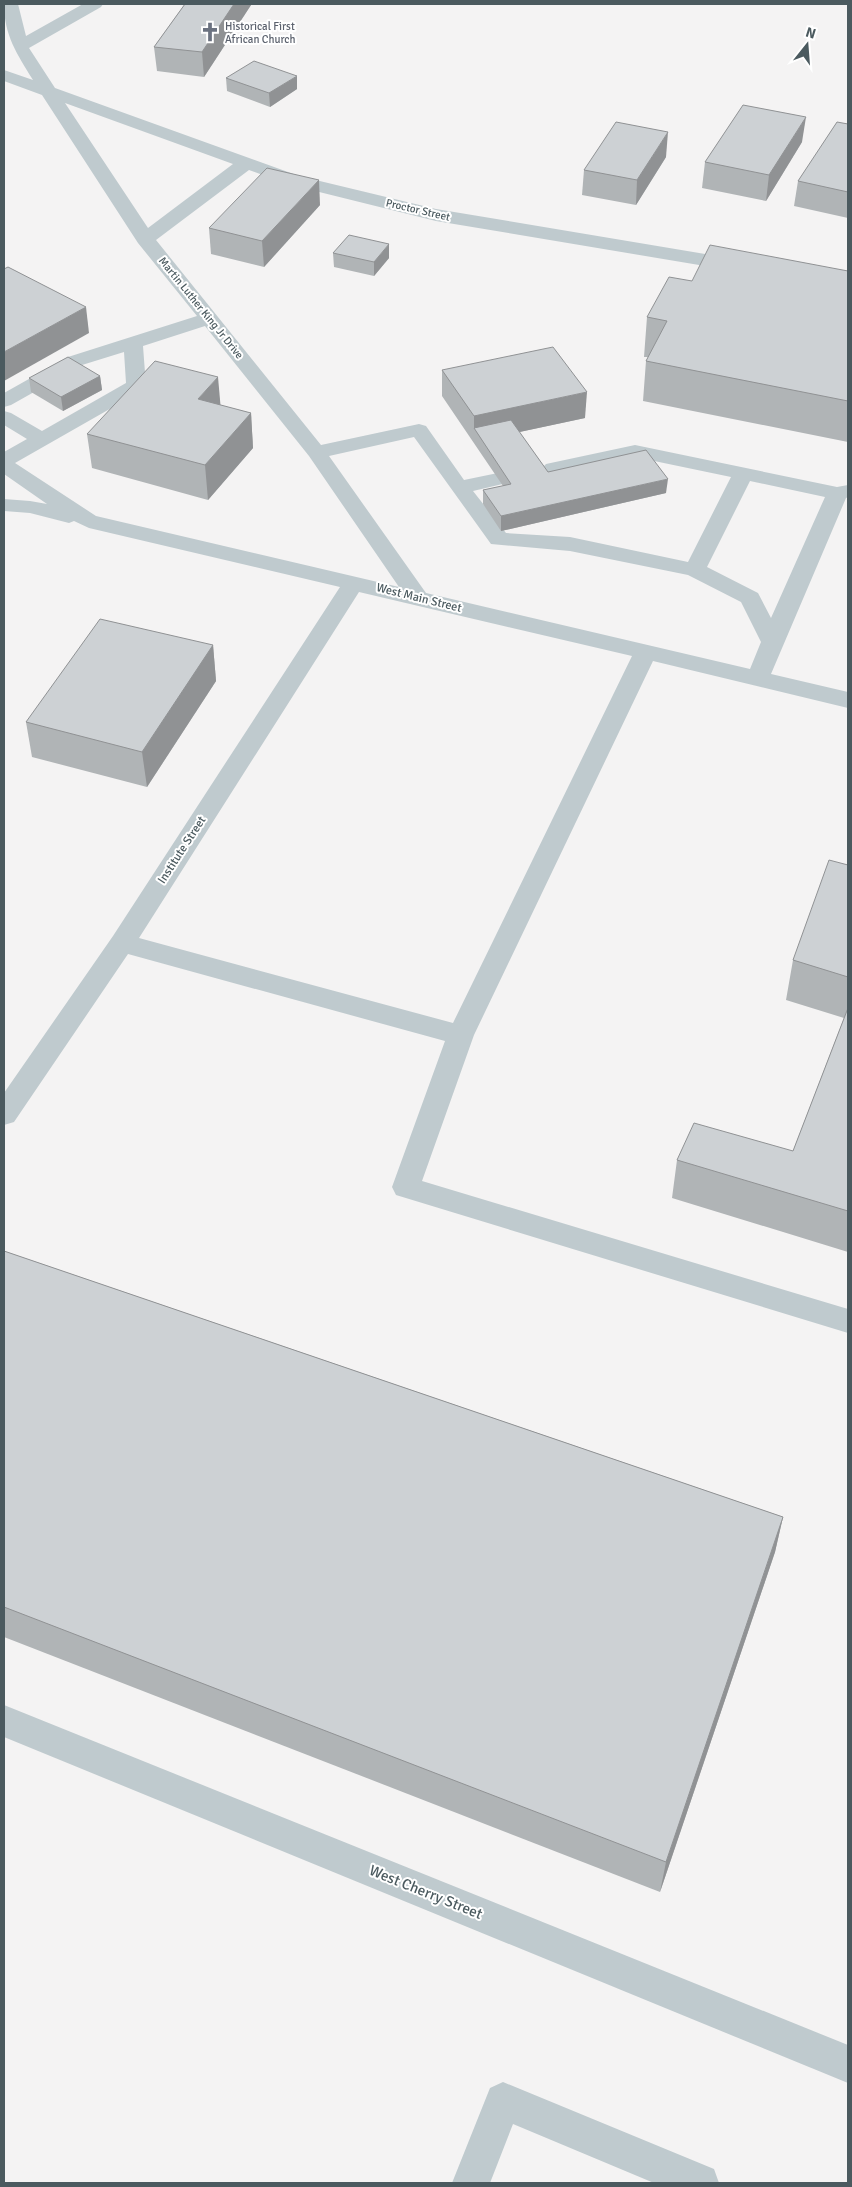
<svg xmlns="http://www.w3.org/2000/svg" width="852" height="2187" font-family="Signika,sans-serif">
	<style>
		.lines { fill: none; stroke-linecap: round; stroke-linejoin: round }
		.minor { fill: #bfcace; fill-rule: evenodd }
		.wall { fill: #b0b4b6 }
		.shaded-wall { fill: #909294 }
		.building { fill: #cdd1d4; stroke: #909294 }
		.labels { text-anchor: middle; dominant-baseline: central; stroke-width: 4; stroke-linejoin: round; paint-order: stroke }
		.far-worship-label { font-size: 11px; fill: #5b616d; stroke: #fff; text-anchor: start }
		.far-street-label { font-size: 11px; fill: #4b5a5f; stroke: #fff }
		.street-label { font-size: 12px; fill: #4b5a5f; stroke: #fff }
		.near-street-label { font-size: 15px; fill: #4b5a5f; stroke: #fff }
	</style>
	<rect width="100%" height="100%" fill="#f4f3f3"/>
	<g class="lines">
		<g class="minor">
			<path d="M4,4h14l8,32 57,-32h20l-2,3 -72,41 26,40 244,88 137,33 305,51 7,2 3,4 -3,4 -7,2 -305,-51 -149,-37 -38,-14 -93,70 165,205 98,-21 7,2 38,54 49,-10 7,2 4,4 -4,4 -47,11 33,42 64,4 118,25 43,-85 -96,-20 -82,17 -7,-2 -4,-4 4,-4 89,-19 202,42 11,-2v12l-2,1 -75,176 77,18v16l-195,-47 -179,374 -52,146 426,128v24l-452,-138 -4,-8 53,-146 -317,-87 -114,168 -10,3v-32l109,-157 227,-349 -251,-59 -15,-7 -5,2 -39,-10 -26,-2v-12l26,2 17,3 -43,-30v-22l23,-13 -23,-14v-14l7,2 31,18 84,-48 -2,-31 -42,13 -71,40 -7,2v-14l64,-36 129,-41 -59,-73 -96,-148 -38,-14v-11l29,10c-16,-26 -29,-45 -29,-76zM65,103l168,61 -85,64zM205,326l104,130 90,131 -303,-71 -81,-53 128,-73 3,-4 -3,-40zM414,437l77,107 79,7 118,24 53,27 20,40 -11,27 -324,-76 -97,-137zM750,481l75,16 -54,121 -13,-25 -51,-26zM359,592l273,64 -179,367 -314,-85z"/>
			<polygon points="4,1705 848,2045 848,2083 4,1737"/>
			<polygon points="503,2082 714,2169 719,2183 654,2183 513,2124 490,2183 452,2183 490,2088"/>
		</g>
	</g>
	<g class="wall">
		<polygon points="185,4 251,4 251,5 204,77 157,71 154,47"/>
		<polygon points="226,78 297,89 270,107 227,91"/>
		<polygon points="848,124 848,218 794,206 798,181"/>
		<polygon points="802,142 766,201 702,188 705,162"/>
		<polygon points="666,157 636,205 582,195 584,170"/>
		<polygon points="320,205 264,267 211,254 209,228"/>
		<polygon points="333,253 389,258 374,276 334,267"/>
		<polygon points="848,271 848,442 643,401 646,361 648,357 644,357 647,317 692,281"/>
		<polygon points="442,370 585,418 519,432 548,472 666,493 501,531 483,504 483,490 503,486 442,396"/>
		<polygon points="100,376 102,390 63,411 31,392 29,378"/>
		<polygon points="220,405 251,413 253,448 208,500 92,468 87,434"/>
		<polygon points="213,645 216,681 147,787 32,757 26,722"/>
		<polygon points="848,865 848,1252 672,1198 677,1160 793,1151 844,1018 786,1000 793,960"/>
		<polygon points="4,1251 783,1517 775,1552 660,1892 4,1637"/>
	</g>
	<g class="shaded-wall">
		<polygon points="234,4 251,4 251,5 204,77 202,52"/>
		<polygon points="297,76 297,89 270,107 269,93"/>
		<polygon points="806,117 802,142 766,201 769,175"/>
		<polygon points="668,132 666,157 636,205 637,180"/>
		<polygon points="319,180 320,205 264,267 262,241"/>
		<polygon points="389,244 389,258 374,276 374,262"/>
		<polygon points="86,307 89,333 4,381 4,352"/>
		<polygon points="100,376 102,390 63,411 61,397"/>
		<polygon points="218,377 221,411 198,399"/>
		<polygon points="587,392 585,418 482,440 474,428 474,416"/>
		<polygon points="251,413 253,448 208,500 205,465"/>
		<polygon points="668,479 666,493 501,531 501,516"/>
		<polygon points="213,645 216,681 147,787 142,752"/>
		<polygon points="783,1517 775,1552 660,1892 666,1862"/>
	</g>
	<g class="building">
		<polygon points="185,4 234,4 202,52 154,47"/>
		<polygon points="254,61 297,76 269,93 226,78"/>
		<polygon points="743,105 806,117 769,175 705,162"/>
		<polygon points="616,122 668,132 637,180 584,170"/>
		<polygon points="837,122 848,124 848,192 798,181"/>
		<polygon points="267,168 319,180 262,241 209,228"/>
		<polygon points="349,235 389,244 374,262 333,253"/>
		<polygon points="710,245 848,271 848,401 646,361 667,321 647,317 669,277 692,281"/>
		<polygon points="8,267 86,307 4,352 4,269"/>
		<polygon points="553,347 587,392 474,416 442,370"/>
		<polygon points="68,357 100,376 61,397 29,378"/>
		<polygon points="155,361 218,377 198,399 251,413 205,465 87,434"/>
		<polygon points="511,420 548,472 646,450 668,479 501,516 483,490 511,484 474,428"/>
		<polygon points="100,619 213,645 142,752 26,722"/>
		<polygon points="829,860 848,865 848,977 793,960"/>
		<polygon points="848,1008 848,1211 677,1160 694,1123 793,1151"/>
		<polygon points="4,1251 783,1517 666,1862 4,1607"/>
	</g>
	<defs>
		<symbol id="church-bare" viewBox="-9 -9 18 18"><path d="M-1.2-6h2.4v3.5h3.3v2.4h-3.3V6h-2.4V-.1h-3.3v-2.4h3.3Z" fill="#6b7280" stroke="#fff" stroke-width="2.5" paint-order="stroke"/></symbol>
	</defs>
	<g fill-rule="evenodd">
		<use href="#church-bare" x="196" y="18" width="28" height="28"/>
	</g>
	<g class="labels">
		<g class="far-worship-label">
			<text x="225" y="26">Historical First<tspan x="225" dy="13">African Church</tspan></text>
		</g>
		<g class="far-street-label">
			<text transform="translate(418 210) rotate(13)">Proctor Street</text>
			<text transform="translate(201 308) rotate(51)">Martin Luther King Jr Drive</text>
		</g>
		<g class="street-label">
			<text transform="translate(419 598) rotate(14)">West Main Street</text>
			<text transform="translate(182 850) rotate(-57)">Institute Street</text>
		</g>
		<g class="near-street-label">
			<text transform="translate(426 1892) rotate(22)">West Cherry Street</text>
		</g>
	</g>
	<rect width="852" height="2187" fill="none" stroke="#4b5a5f" stroke-width="10"/>
	<g transform="translate(807 45) rotate(17)" stroke="#ffffff" stroke-width="4" paint-order="stroke">
	<path d="M0-4L9 19L0 12L-9 19Z" fill="#4b5a5f"/>
	<text y="-8" font-size="14" font-weight="bold" text-anchor="middle" fill="#4b5a5f">N</text>
	</g>
</svg>
